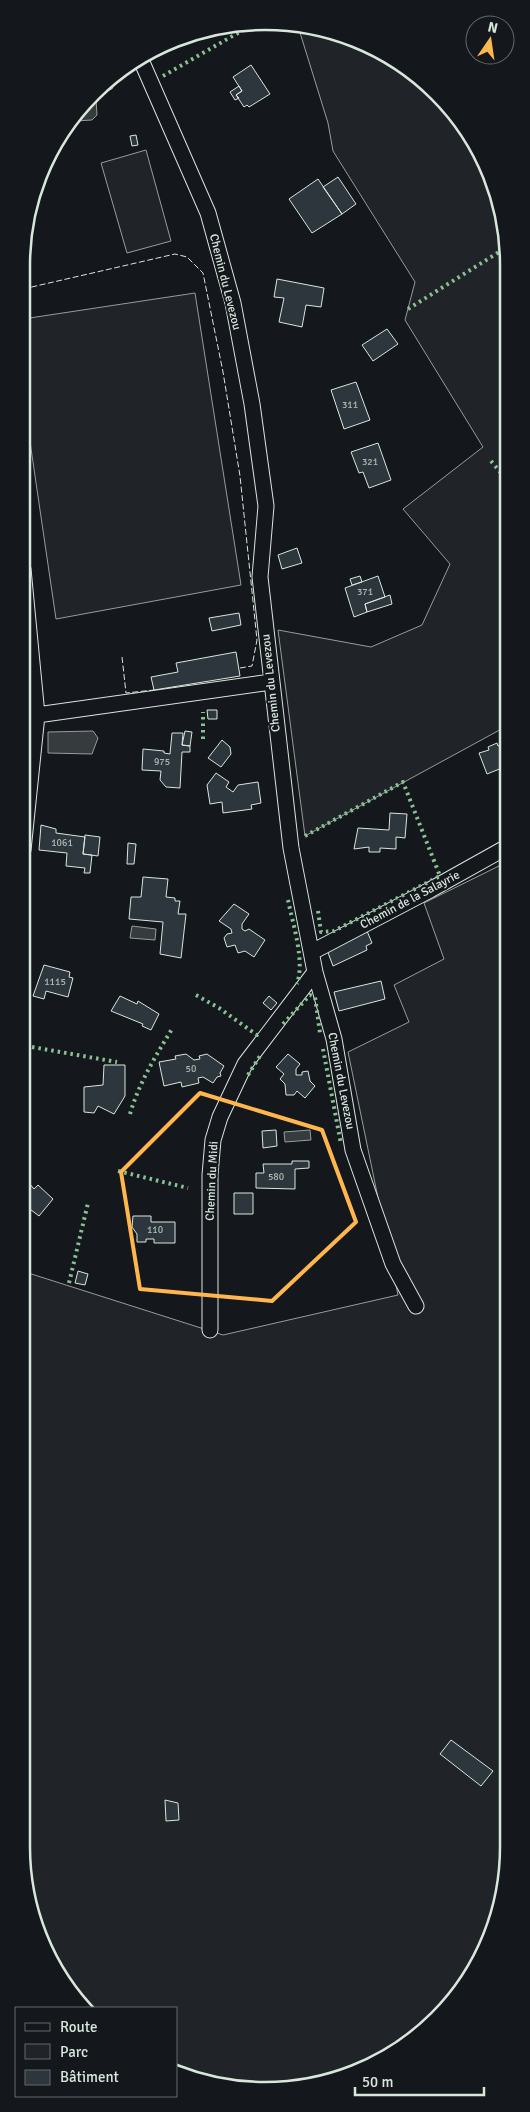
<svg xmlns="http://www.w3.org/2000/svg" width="530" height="2112" viewBox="0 0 530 2112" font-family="Signika,sans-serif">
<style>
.green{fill:#202428;stroke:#939e99}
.water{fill:#363b3e;stroke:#939e99}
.building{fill:#2c363c;stroke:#d8e6dc}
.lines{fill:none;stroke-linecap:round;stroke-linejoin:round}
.street-casing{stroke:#d8e6dc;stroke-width:17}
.street{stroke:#14181c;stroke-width:15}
.hedge{stroke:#8ac095;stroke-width:4;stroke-dasharray:2.5 4;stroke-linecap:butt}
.fence{stroke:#d8e6dc;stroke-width:1;stroke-dasharray:6 2.5;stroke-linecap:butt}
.marked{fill:none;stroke:#ffb74d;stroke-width:4;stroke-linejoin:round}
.labels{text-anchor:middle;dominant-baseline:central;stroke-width:4;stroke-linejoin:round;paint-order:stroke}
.number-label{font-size:10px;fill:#adbab4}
.street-label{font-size:12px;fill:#d8e6dc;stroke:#14181c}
.rim{fill:none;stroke:#d8e6dc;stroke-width:2.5}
</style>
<rect width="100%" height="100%" fill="#14181c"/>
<path class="green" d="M297,23L373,47L438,93L484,157L507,233V681L501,684L507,701V726L305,836L278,630L371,647L422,625L450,564L403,509L483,447L405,320L415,282L333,151L328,123Z
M146,150L171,241L127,253L101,163Z
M195,293L241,585L56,619L23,394V319Z
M507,862V1879L476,1969L414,2040L343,2078L249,2090L176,2071V2008H82L40,1940L21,1847L22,1271L223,1335L398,1295L348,1052L409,1022L394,985L444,959L424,903Z"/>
<path class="water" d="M121,70L112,89L99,93L96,99L97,115L92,120L75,121L117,71Z
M93,731L98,738L92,754L48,753V732Z
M132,926L156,929L155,940L130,938Z
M310,1130L311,1140L285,1142L284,1132Z"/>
<path class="building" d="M251,65L270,94L249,107L247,105L244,107L236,95L242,91L233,77Z
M239,86L242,91L236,95L239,98L235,100L230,92Z
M136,135L138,145L132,146L130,136Z
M338,177L356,204L342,214L323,187Z
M318,179L342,214L312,233L289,199Z
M277,279L324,288L321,307L306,305L302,327L279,322L284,298L274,297Z
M387,329L398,344L373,361L362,345Z
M356,382L370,420L344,429L331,390Z
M378,443L391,480L369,488L363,472L359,473L351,452Z
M297,548L302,563L282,569L278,555Z
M360,576L362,582L352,585L350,579Z
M378,576L385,597L365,604L367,612L354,617L345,588Z
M390,595L392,604L367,612L365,604Z
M239,613L241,625L212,631L209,618Z
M236,652L240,676L154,690L151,677L178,672L176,663Z
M207,710H217V719H208Z
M185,731L192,732L190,746L182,745Z
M172,733H183L182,745L190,746V752H182L180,788L166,787L160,780L161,771L142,770L143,749L164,751V753L170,754Z
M222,740L230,747L231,754L221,767L208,758Z
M497,743L498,746L507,743V766L487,774L479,753L489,750L488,747Z
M216,773L229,782L226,787L233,792L238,785L258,782L261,803L251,805L252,809L223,813L222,802L210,804L207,785Z
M390,813L407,814L405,838L396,837V849L380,848V852H369V847L354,849L358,828L389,830Z
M41,825L56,829V833L85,837L83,854L92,855L90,873H84L85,868L66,866L67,853L39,850Z
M85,835L100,837L98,856L83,854Z
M128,843L136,844L134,864H127Z
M143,877L168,879L166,897L175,898V901H180L178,914H186L181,958L160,954L163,922L129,919L131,897H141Z
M234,904L249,914L242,924V929L245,931L249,929L265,940L254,957L245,951L238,953L235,945L227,947L224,938L227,934L232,933L231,929L219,921Z
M367,931L372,943L366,946L367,950L333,966L327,950Z
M44,965L70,972L69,977L73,978L68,997L46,991L44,999L33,996Z
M381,981L385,999L339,1011L334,992Z
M120,996L137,1004L138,1001L159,1014L151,1030L142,1026L143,1024L111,1011Z
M269,996L277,1003L271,1010L263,1003Z
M186,1054L194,1060L200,1059L199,1056L207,1054L224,1066L220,1073L221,1076L217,1077L213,1083L203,1077L198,1078L199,1083L182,1087L181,1082L164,1086L159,1062L176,1059L175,1056Z
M288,1054L300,1064L296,1069V1075H302V1072L308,1071L310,1081L315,1086L305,1098L297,1091L294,1095H286L285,1084L280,1079L284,1074L276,1067Z
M104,1065H125V1096L114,1114L98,1106L94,1113L84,1112V1087L103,1085Z
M276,1130L277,1146L263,1148L262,1131Z
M292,1161H309V1168L295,1169V1189L256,1188V1173H264L263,1164H292Z
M22,1181L29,1183L34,1189L38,1185L53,1199L39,1216L22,1203Z
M234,1193H253V1214H234Z
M133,1216H151V1222H175V1243H154V1239H146V1242H137V1234L132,1227Z
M78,1271L88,1274L85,1285L75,1283Z
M451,1740L493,1771L481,1786L440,1754Z
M165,1800L178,1803L179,1820L166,1821Z"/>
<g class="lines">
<defs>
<path id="street" d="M141,60L208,213L233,303L252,404L266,506L260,577L291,848L315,972L334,1039L353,1150L393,1264L416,1306
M37,715L271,682
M23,850L37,715L23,569
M312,952L430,890L507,847
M210,1330V1175L213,1140L220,1117L245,1064L315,972"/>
</defs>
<use href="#street" class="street-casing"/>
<use href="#street" class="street"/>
<path class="hedge" d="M163,76L250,26
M408,309L507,247
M491,461L507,480
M203,739V712
M305,836L403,782L440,876L334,931L321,932L318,911
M288,900C293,925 305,960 297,984
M196,995L219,1008L257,1035L259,1033
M283,1024L310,995L315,997L320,1033
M32,1047L117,1062
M323,1049L341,1144
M248,1075L260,1056
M130,1114C139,1083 155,1057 172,1029
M118,1171L188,1188
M69,1283L88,1203"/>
<path class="fence" d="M23,289L175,254L187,257L203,273L223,372L240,476L257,640L252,666L240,668
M122,657L126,693L154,690"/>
</g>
<path class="marked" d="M200,1093L322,1130L356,1222L272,1301L140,1289L121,1172Z"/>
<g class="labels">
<g class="number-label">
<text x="350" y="405">311</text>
<text x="370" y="462">321</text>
<text x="365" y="592">371</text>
<text x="162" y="762">975</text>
<text x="62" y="843">1061</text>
<text x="55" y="982">1115</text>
<text x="191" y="1069">50</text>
<text x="276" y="1177">580</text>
<text x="155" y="1230">110</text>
</g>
<g class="street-label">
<text transform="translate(225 282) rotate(76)">Chemin du Levezou</text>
<text transform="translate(271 683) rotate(-96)">Chemin du Levezou</text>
<text transform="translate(410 900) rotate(-28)">Chemin de la Salayrie</text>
<text transform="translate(341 1081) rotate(79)">Chemin du Levezou</text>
<text transform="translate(212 1181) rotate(-87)">Chemin du Midi</text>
</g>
</g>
<path d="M0 0H530V2112H0ZM265 30H265A235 235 0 0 1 500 265V1847A235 235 0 0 1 265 2082H265A235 235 0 0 1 30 1847V265A235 235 0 0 1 265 30Z" fill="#14181c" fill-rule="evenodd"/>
<path class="rim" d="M265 30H265A235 235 0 0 1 500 265V1847A235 235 0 0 1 265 2082H265A235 235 0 0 1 30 1847V265A235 235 0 0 1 265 30Z"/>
<rect x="15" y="2007" width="162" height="90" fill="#14181c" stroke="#626a69"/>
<rect x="25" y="2023" width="25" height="8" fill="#14181c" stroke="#626a69"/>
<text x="60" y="2032" font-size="15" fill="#d8e6dc">Route</text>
<rect x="25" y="2044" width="25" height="15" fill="#202428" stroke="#626a69"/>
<text x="60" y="2057" font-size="15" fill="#d8e6dc">Parc</text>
<rect x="25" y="2070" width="25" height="15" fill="#2c363c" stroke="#626a69"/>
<text x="60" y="2082" font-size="15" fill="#d8e6dc">Bâtiment</text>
<g transform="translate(490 40) rotate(13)"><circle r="24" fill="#14181c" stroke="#626a69"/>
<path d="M0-4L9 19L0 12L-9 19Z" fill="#ffb74d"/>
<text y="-8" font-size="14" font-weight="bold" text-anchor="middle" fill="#d8e6dc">N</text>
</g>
<path d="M355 2087v8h129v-8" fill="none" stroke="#d8e6dc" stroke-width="2.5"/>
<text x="362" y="2087" font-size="15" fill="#d8e6dc" stroke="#14181c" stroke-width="4" paint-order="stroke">50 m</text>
</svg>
